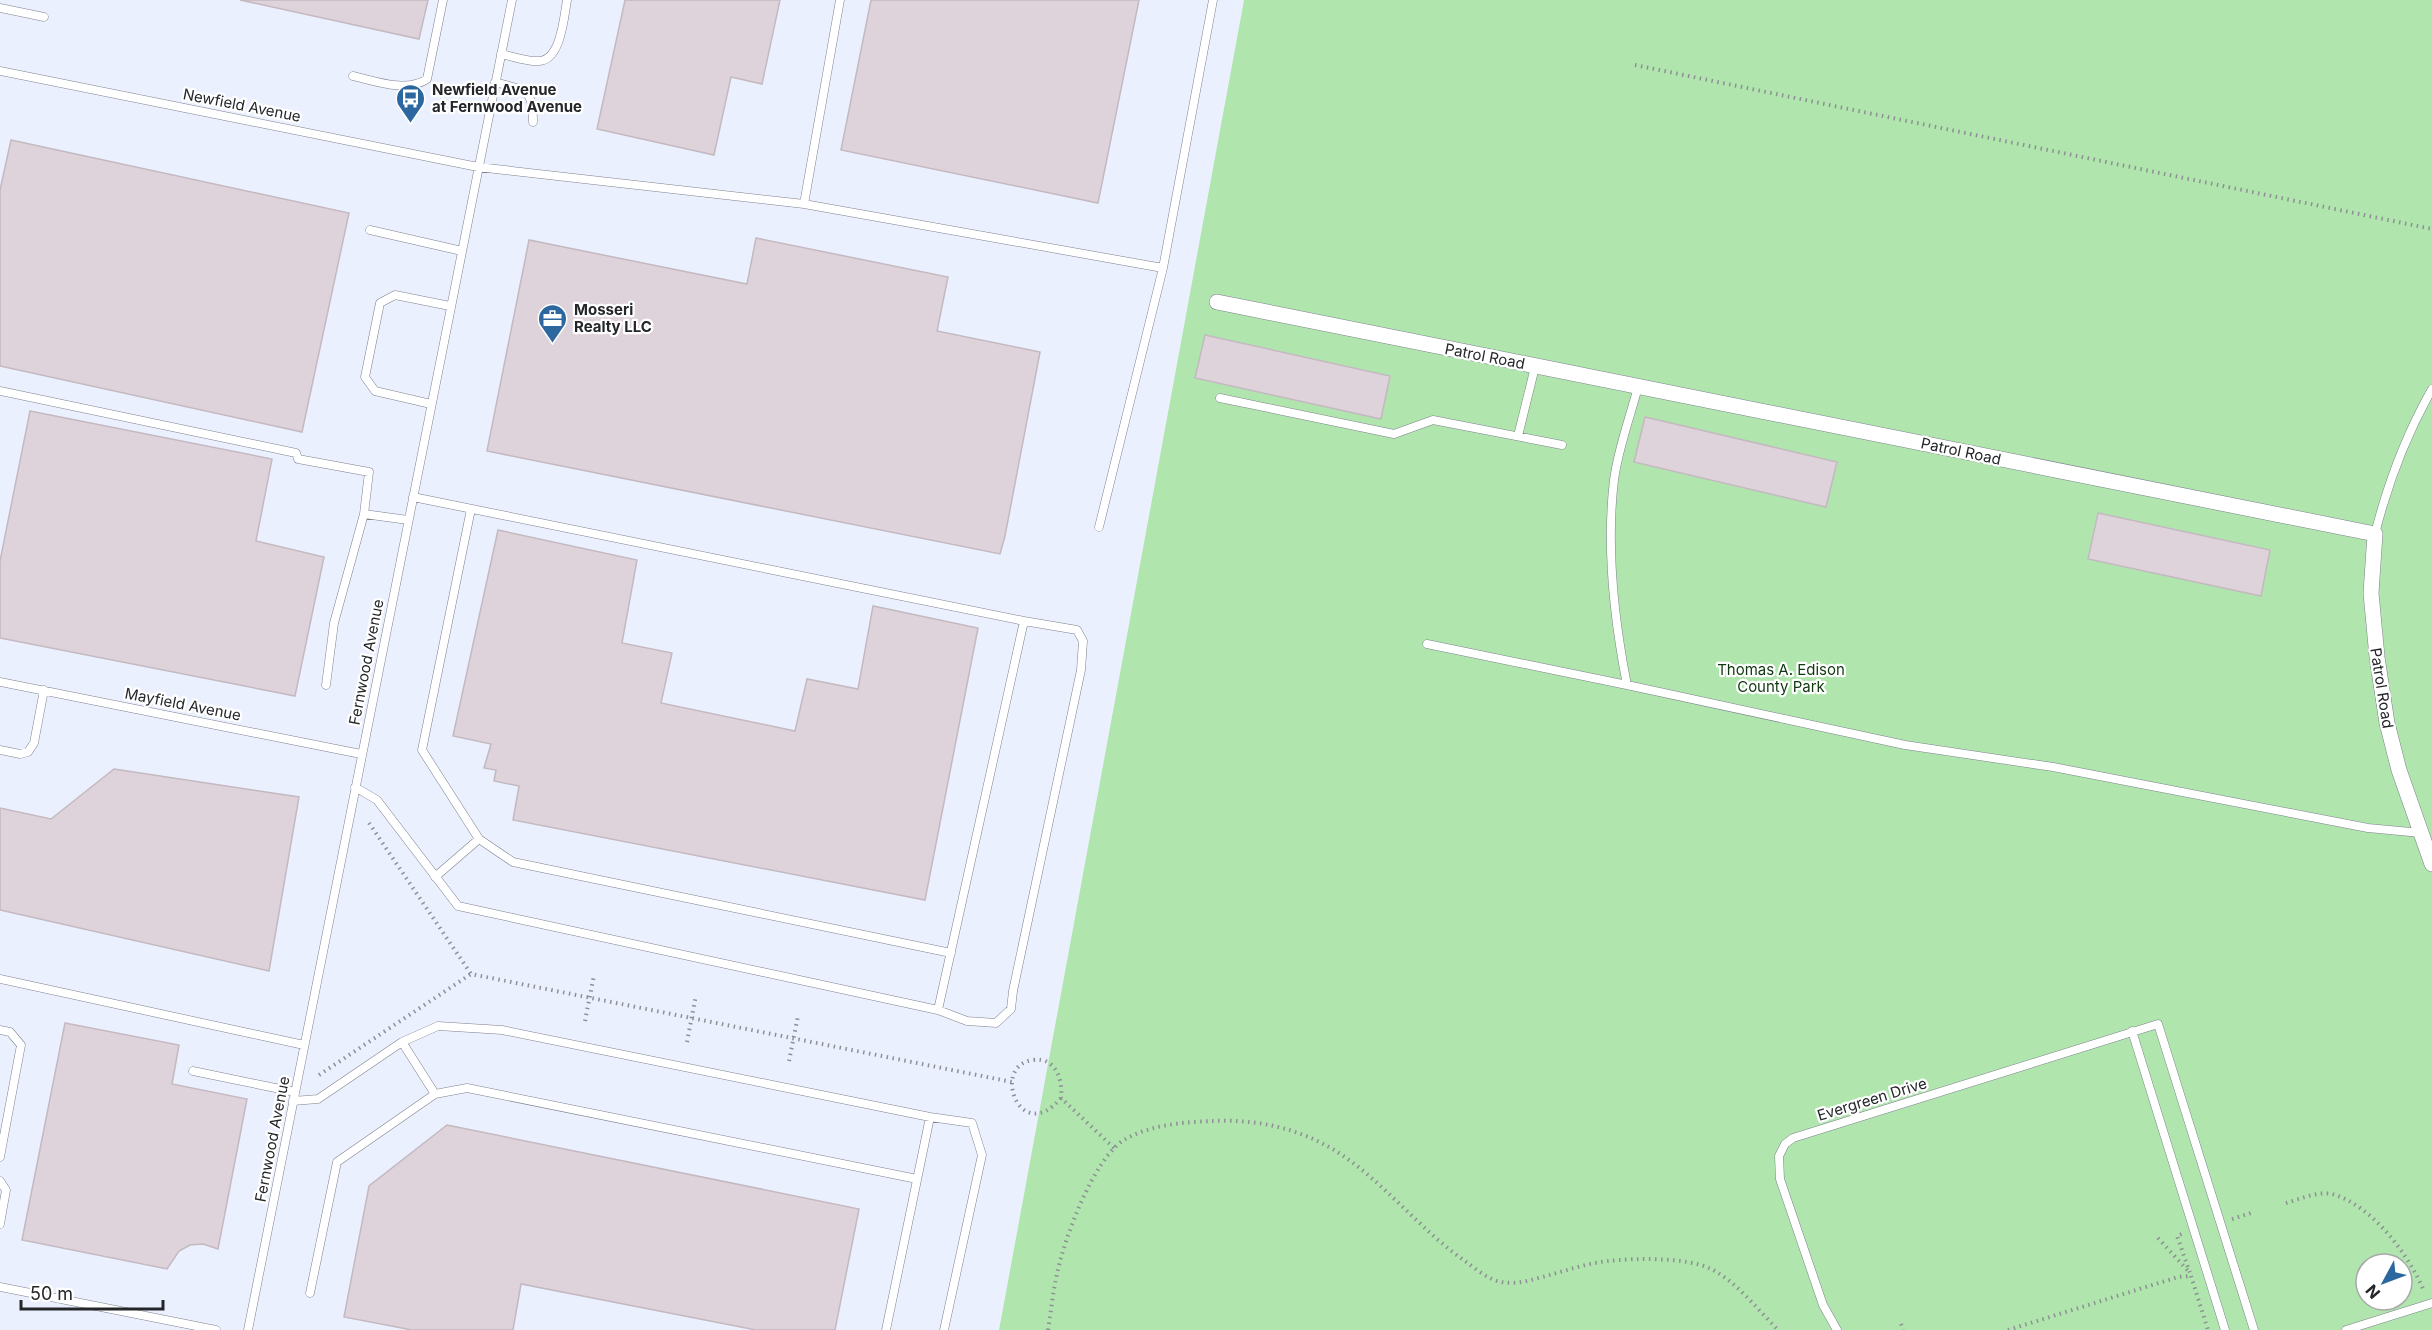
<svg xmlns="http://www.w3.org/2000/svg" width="2432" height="1330" viewBox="0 0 2432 1330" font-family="Inter,sans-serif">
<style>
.built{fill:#ebf0ff}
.green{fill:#b0e5ae;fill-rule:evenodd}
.building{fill:#dfd3db;stroke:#c4b9c0;stroke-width:1.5}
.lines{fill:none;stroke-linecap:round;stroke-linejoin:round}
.lane-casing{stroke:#7e818c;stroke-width:9}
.street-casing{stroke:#7e818c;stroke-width:16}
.path{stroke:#8e9094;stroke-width:4;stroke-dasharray:1.5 4.5;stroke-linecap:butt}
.lane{stroke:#fff;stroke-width:8}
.street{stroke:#fff;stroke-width:15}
.labels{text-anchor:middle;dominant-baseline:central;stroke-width:4.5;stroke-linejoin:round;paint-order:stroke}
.poi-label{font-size:15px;font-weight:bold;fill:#24262a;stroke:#fff;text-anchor:start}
.street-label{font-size:15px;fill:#24262a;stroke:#fff}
.park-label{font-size:15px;fill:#103910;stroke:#fff}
</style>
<rect width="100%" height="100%" fill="#f7f9fe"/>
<path class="built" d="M0,0H1244L999,1330H0Z"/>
<path class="green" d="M1244,0H2432V1330H999ZM2366,1264H2402V1300H2366Z"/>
<path class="building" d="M240,0H428L419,39Z
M625,0H780L762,84L731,77L714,155L597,129Z
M871,0H1139L1098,203L841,150Z
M11,140L349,213L302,432L0,366V190Z
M756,238L948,277L937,331L1040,352L1005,536L1000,554L487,451L529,240L747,284Z
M1205,335L1390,376L1381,419L1195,378Z
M30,411L272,459L256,541L324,557L295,696L0,638V561Z
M1645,417L1837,462L1826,507L1634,462Z
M2098,513L2270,550L2261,596L2088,559Z
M498,530L637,560L622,643L672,653L661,703L795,731L807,679L858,689L873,606L978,628L925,900L513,820L519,786L494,781L496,770L484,768L491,744L453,736Z
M114,769L299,797L269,971L0,910V808L51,819Z
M65,1023L179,1045L172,1084L247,1099L218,1249L203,1244L190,1245L179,1251L167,1269L22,1240Z
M447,1125L859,1209L835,1330H756L521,1284L513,1330H412L344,1317L369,1186Z"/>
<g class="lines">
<defs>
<path id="lane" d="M0,8L44,17
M501,54C512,56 527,62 539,61C561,60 564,17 567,0
M0,71L478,167L804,204L840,0
M353,76C375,81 407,93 427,79L443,0
M495,82C525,91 533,87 533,122
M804,204L1163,268L1099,527
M370,230L462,251
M1163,268L1213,0
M1638,387C1630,417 1618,449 1614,480C1606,547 1614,619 1627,685L1905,745L2053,767L2368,828L2421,833
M0,391L296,453L298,459L369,472L364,514
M1220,398L1394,434L1433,420L1562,445
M431,404L375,391L365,377L380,303L395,295L450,306
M1518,436L1535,367
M2375,534C2388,482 2406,435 2432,389
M1427,644L1627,685
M0,682L361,754
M326,685L334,623L364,514L408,520
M0,750L20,754L28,752L34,743L44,690
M355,787L377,800L458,906L938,1010L1024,621L413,497
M479,839L513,862L951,953
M435,877L479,839L422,750L471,509
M0,979L304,1045
M938,1010L967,1021L996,1023L1011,1009L1013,991L1081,670L1083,641L1077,630L1024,621
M0,1030L10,1032L21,1045L0,1157
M2132,1031L2225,1330
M193,1071L295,1092
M435,1094L467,1088L917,1179
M293,1101L318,1099L402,1042L438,1026L502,1030L930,1117L972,1123L982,1155L944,1330
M0,1181L6,1190L0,1224
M0,1287L216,1330
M310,1293L337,1162L435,1094L402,1042
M248,1330L512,0
M886,1330L930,1117
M1837,1330L1823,1305L1780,1179L1779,1156L1785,1144L1793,1138L2158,1024L2254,1330
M2346,1330L2432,1303"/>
<path id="street" d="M1217,302L2375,534L2371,593L2377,657L2387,723L2399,770L2432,864"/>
</defs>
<use href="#lane" class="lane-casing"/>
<use href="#street" class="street-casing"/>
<path class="path" d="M1635,65L2432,229
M369,823L471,974L1012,1082
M585,1021L594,975
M687,1042L696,995
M789,1061L798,1016
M319,1075L471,974
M1061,1098C1020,1147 990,1065 1033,1060C1056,1057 1063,1080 1061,1098L1114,1148
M2286,1203C2300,1199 2318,1191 2332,1194C2372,1205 2409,1255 2424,1291
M2232,1219L2254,1212
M2158,1238L2190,1273L2177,1236L2182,1234
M2191,1276L2208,1330
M1901,1324L1903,1330
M1048,1330C1051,1311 1053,1292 1057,1274C1064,1239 1094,1158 1124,1140C1149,1125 1183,1122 1212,1121C1257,1119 1300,1128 1339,1153C1385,1183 1419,1229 1465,1261C1473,1267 1483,1275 1492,1279C1511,1288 1534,1279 1553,1274C1571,1269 1589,1263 1608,1261C1636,1258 1687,1257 1711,1269C1737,1282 1758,1310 1778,1330
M2008,1330L2178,1277L2191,1276"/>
<use href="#lane" class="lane"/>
<use href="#street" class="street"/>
</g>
<defs>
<symbol id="bus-pin" viewBox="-11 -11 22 30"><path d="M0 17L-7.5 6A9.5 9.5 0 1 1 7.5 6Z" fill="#2c689f" stroke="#fff"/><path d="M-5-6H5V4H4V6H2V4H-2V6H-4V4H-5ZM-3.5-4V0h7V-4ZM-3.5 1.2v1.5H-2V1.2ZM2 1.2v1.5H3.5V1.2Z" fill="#fff"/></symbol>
<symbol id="office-pin" viewBox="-11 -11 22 30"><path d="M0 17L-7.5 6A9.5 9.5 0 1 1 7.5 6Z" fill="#2c689f" stroke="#fff"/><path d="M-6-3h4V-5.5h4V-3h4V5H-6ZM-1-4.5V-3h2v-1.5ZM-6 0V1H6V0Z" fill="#fff"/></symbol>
</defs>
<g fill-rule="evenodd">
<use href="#bus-pin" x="394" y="82" width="33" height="45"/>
<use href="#office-pin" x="536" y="302" width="33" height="45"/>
</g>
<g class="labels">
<g class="poi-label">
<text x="432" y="89">Newfield Avenue<tspan x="432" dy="17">at Fernwood Avenue</tspan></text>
<text x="574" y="309">Mosseri<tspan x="574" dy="17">Realty LLC</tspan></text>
</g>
<g class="street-label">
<text transform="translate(242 105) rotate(11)">Newfield Avenue</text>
<text transform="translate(1485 356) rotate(11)">Patrol Road</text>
<text transform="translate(1961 451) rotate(12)">Patrol Road</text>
<text transform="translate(366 662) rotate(-79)">Fernwood Avenue</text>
<text transform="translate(2382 688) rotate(81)">Patrol Road</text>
<text transform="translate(183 704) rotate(11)">Mayfield Avenue</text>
<text transform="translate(1872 1099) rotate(-17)">Evergreen Drive</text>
<text transform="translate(272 1139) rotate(-79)">Fernwood Avenue</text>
</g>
<g class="park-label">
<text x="1781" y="669">Thomas A. Edison<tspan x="1781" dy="17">County Park</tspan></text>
</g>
</g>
<g transform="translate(2384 1282) rotate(229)"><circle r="28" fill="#ffffff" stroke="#a7a8aa" stroke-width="1.5"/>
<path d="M0-4.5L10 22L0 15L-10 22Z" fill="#2c689f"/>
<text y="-9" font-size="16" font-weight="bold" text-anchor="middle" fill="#24262a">N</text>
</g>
<path d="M21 1300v9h142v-9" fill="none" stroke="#24262a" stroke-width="3"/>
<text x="30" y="1300" font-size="18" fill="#24262a" stroke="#ffffff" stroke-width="4.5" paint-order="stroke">50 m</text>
</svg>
